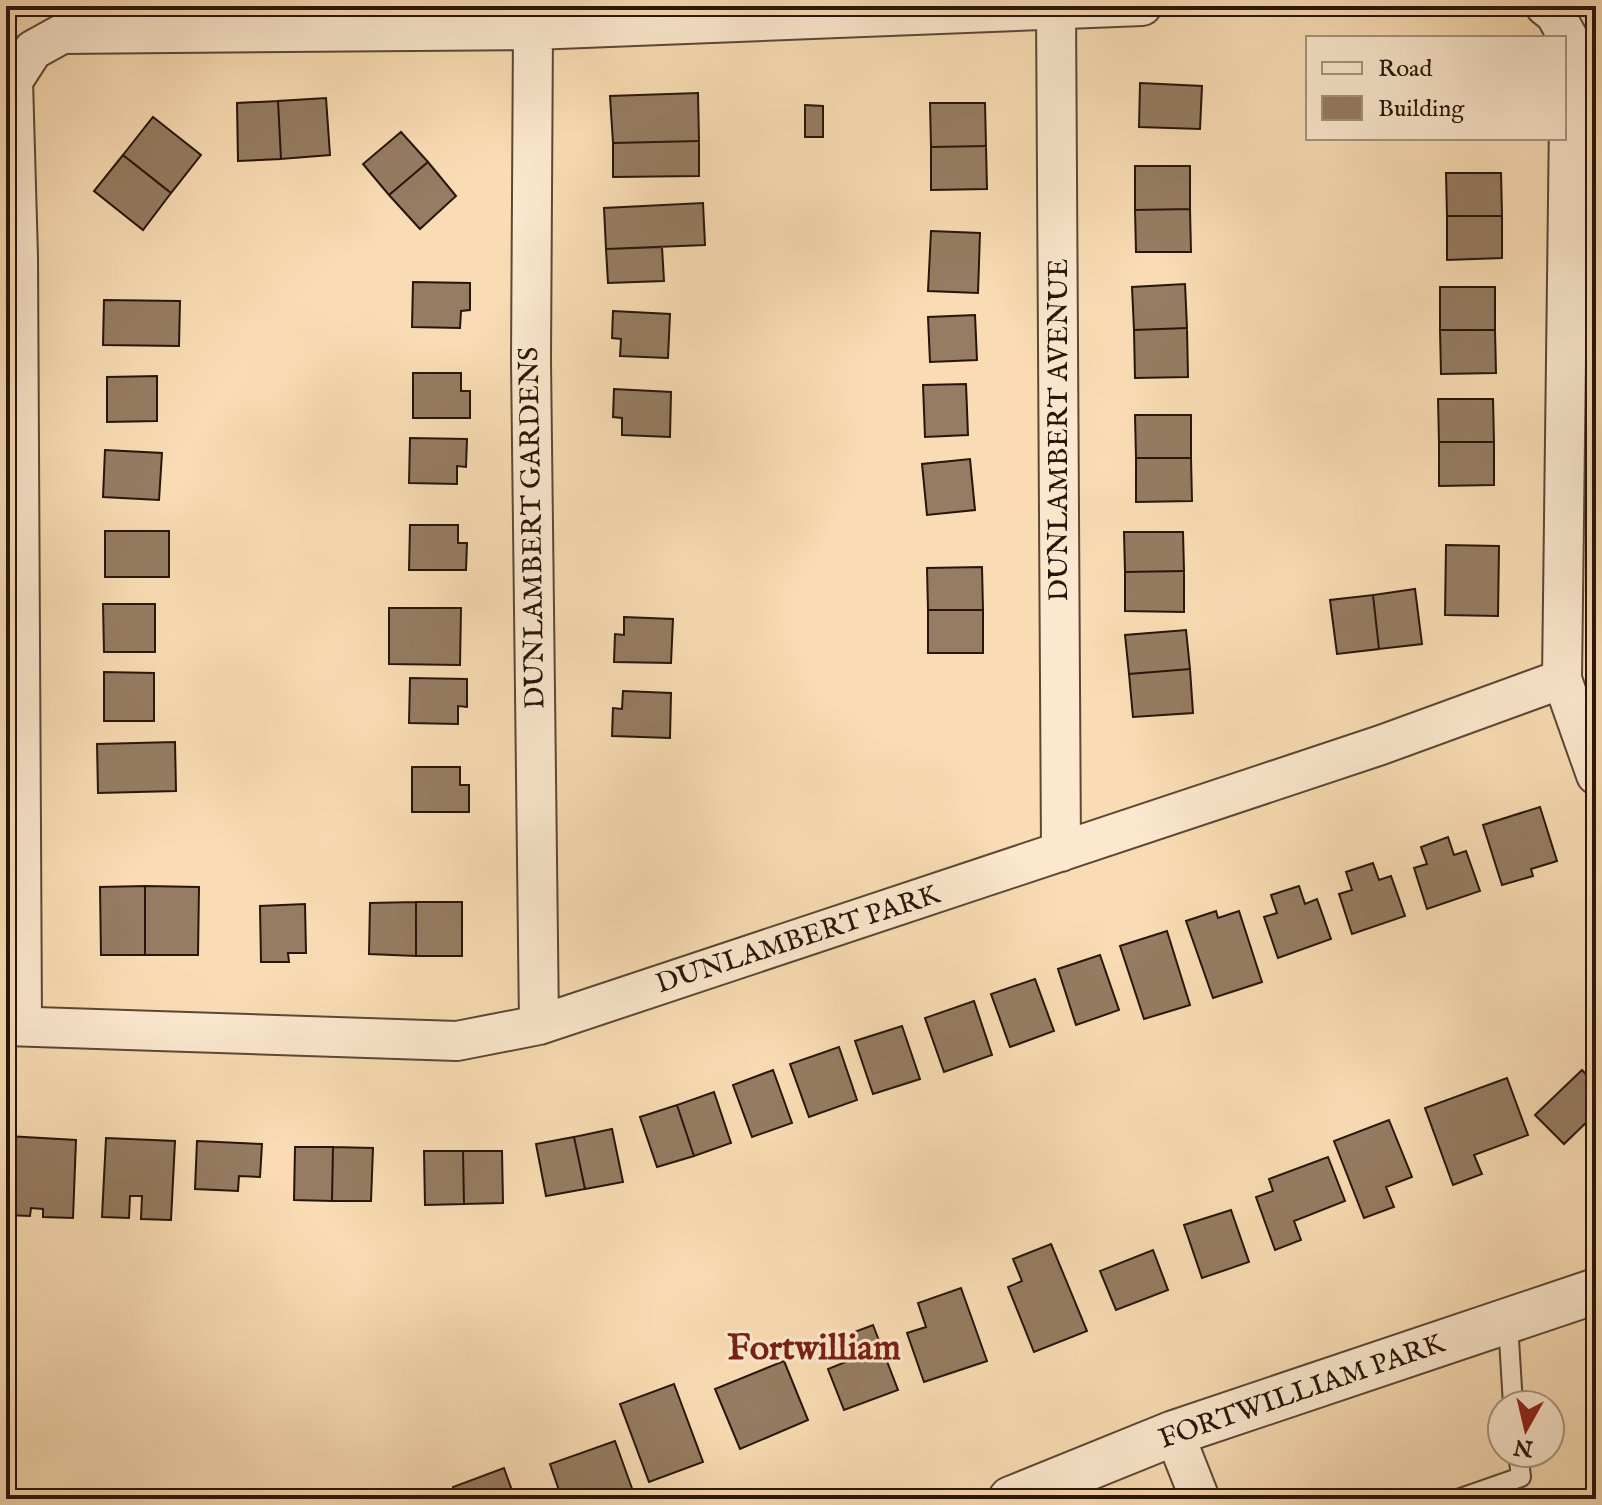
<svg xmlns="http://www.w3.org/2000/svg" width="1602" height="1505" viewBox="0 0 1602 1505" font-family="'IM FELL English',serif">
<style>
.building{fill:#957c62;stroke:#28150b;stroke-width:2}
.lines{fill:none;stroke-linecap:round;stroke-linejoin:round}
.service-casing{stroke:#5c4735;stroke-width:22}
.minor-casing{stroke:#5c4735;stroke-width:42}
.tertiary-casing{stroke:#5c4735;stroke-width:48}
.service{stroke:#fbe8ce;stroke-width:18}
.minor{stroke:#fbe8ce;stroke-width:38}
.tertiary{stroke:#fbe8ce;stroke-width:44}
.labels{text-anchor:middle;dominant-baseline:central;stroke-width:6;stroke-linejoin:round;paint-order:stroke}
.street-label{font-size:28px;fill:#28150b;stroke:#fbe8ce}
.district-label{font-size:36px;font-weight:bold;fill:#7a1f14;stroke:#fbe8ce}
</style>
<rect width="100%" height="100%" fill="#f9dcb3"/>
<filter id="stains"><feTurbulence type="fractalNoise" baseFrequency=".0025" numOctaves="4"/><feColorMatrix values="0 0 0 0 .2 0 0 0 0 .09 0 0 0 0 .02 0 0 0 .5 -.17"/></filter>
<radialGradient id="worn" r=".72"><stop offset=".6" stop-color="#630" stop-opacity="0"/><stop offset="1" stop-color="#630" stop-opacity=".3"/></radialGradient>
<path class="building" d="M1140,83L1202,86L1200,129L1139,127Z
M698,93L699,141L613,143L610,96Z
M326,98L330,155L281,159L278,101Z
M278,101L281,159L238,161L237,103Z
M930,103H985L986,146L931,147Z
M805,105L823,106V137H805Z
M153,117L201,155L171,193L123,155Z
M401,132L428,162L389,195L363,164Z
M699,141V176L613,177V143Z
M986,146L987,189L931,190V147Z
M123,155L171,193L143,230L94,191Z
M428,162L456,196L420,229L389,195Z
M1135,166H1190V209L1135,210Z
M1446,173H1501L1502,216H1447Z
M703,203L705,245L606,249L604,208Z
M1190,209L1191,252H1136L1135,210Z
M1447,216H1502V258L1447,260Z
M931,231L980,233L978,293L928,291Z
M662,247L664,281L608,283L606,249Z
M413,282L470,283V310L461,311L460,328L412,327Z
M1185,284L1187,328L1134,330L1132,287Z
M1440,287H1495V330H1440Z
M104,300L180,301L179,346L103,345Z
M613,311L670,314L668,358L620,356L621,339L612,338Z
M975,315L977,360L930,362L928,317Z
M1187,328L1188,377L1135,378L1134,330Z
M1440,330H1495L1496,373L1441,374Z
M413,373H461V391H470V418H413Z
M157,376V421L107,422V377Z
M966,384L968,435L925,437L923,385Z
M614,389L671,392L670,437L622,435V418L613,417Z
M1438,399H1493L1494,442H1439Z
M1135,415H1191V458H1136Z
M410,438L467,439L466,467L457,466V484L409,483Z
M1439,442H1494V485L1439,486Z
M105,450L162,453L159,500L103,497Z
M1136,458H1191L1192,501L1136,502Z
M970,459L975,510L927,515L922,464Z
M410,525H458V543H467L466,570H409Z
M105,531H169V577H105Z
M1124,532H1183L1184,571L1125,572Z
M1446,545L1499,546L1498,616L1445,615Z
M982,567L983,610H928L927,568Z
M1184,571V612L1125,611V572Z
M1415,589L1422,644L1379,649L1373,595Z
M1373,595L1379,649L1337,654L1330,600Z
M103,604H155V652H104Z
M389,608H461L460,665L389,664Z
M928,610H983V653H928Z
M624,617L673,619L671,663L614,662L615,634L624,635Z
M1186,630L1190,669L1129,674L1125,635Z
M1190,669L1193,713L1133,717L1129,674Z
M104,672L154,673V721H104Z
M410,678L467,679V707L458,706V724L409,723Z
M623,691L671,693L670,738L612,736L613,708L622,709Z
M175,742L176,791L98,793L97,744Z
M412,767H460V785H469V812H412Z
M1540,807L1557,861L1531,869L1533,876L1502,885L1483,825Z
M1448,837L1454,855L1466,851L1480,891L1427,909L1414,868L1427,864L1421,847Z
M1373,863L1379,880L1391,876L1405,916L1352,934L1339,894L1352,890L1346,872Z
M145,886V955H101L100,887Z
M145,886L199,887L198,955H145Z
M1299,886L1305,904L1317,899L1331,939L1278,958L1264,917L1277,913L1271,895Z
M416,902V956L369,954L370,903Z
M416,902H462V956H416Z
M305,904L306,953H288L289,962H261L260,906Z
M1216,911L1218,918L1239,911L1262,982L1213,998L1186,921Z
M1167,931L1190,1005L1144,1019L1120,946Z
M1100,955L1119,1010L1076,1025L1058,969Z
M1035,979L1054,1031L1010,1047L991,994Z
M974,1001L992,1055L944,1072L925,1018Z
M902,1026L920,1079L873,1094L855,1041Z
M839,1047L857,1100L809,1117L790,1064Z
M773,1070L792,1123L752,1137L733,1085Z
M1582,1070L1596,1085V1113L1564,1144L1535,1115Z
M1507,1078L1528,1135L1474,1155L1482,1174L1453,1185L1425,1108Z
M714,1092L731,1143L694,1156L677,1105Z
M677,1105L694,1156L657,1167L640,1117Z
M1389,1120L1412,1177L1386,1187L1394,1207L1364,1218L1334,1141Z
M612,1129L623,1182L585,1189L574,1137Z
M7,1136L76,1140L73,1218L43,1217V1209L31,1208L30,1216L6,1215Z
M574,1137L585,1189L546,1196L536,1144Z
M106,1138L175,1141L171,1220L141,1219L142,1196H130L129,1218L102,1217Z
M197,1141L262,1144L260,1177L239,1176L238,1191L195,1189Z
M295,1147H333L332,1201L294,1200Z
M333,1147L373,1148L371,1201H332Z
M424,1151H463L464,1204L425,1205Z
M463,1151H502L503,1203L464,1204Z
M1328,1157L1345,1201L1294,1221L1301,1240L1275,1250L1256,1197L1273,1191L1269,1179Z
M1231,1210L1249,1262L1202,1278L1184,1225Z
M1051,1244L1087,1331L1034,1352L1008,1287L1022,1281L1013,1259Z
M1153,1250L1168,1290L1116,1310L1100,1271Z
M961,1288L987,1361L924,1382L907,1333L926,1327L918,1303Z
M873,1325L898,1390L844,1410L828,1369L858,1357L849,1334Z
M784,1361L808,1420L740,1449L715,1389Z
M674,1384L703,1462L649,1482L620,1404Z
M615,1441L634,1494L619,1499H562L550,1464Z
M504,1468L515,1499H457L453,1487Z"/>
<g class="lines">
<defs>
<path id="service" d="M1508,1323L1513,1405
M1458,1499L1521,1477L1518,1453"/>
<path id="minor" d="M1545,6L1555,14L1570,41L1562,679L1596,775
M1056,7L1061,852
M533,30L531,360L539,1025
M6,1026L457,1041L539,1025L1381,745L1562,679
M22,1026L18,257L13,81L33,50L62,34L533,30L1142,6
M1174,1433L1200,1499"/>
<path id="tertiary" d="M1011,1499L1174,1433L1596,1291"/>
</defs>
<use href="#service" class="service-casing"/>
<use href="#minor" class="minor-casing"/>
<use href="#tertiary" class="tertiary-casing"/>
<use href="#service" class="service"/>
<use href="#minor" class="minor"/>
<use href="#tertiary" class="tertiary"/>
</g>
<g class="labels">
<g class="street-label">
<text transform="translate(1059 430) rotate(-90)">DUNLAMBERT AVENUE</text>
<text transform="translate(533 528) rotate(-91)">DUNLAMBERT GARDENS</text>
<text transform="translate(798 940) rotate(-18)">DUNLAMBERT PARK</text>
<text transform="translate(1302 1392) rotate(-19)">FORTWILLIAM PARK</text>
</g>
<g class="district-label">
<text x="814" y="1349">Fortwilliam</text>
</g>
</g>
<rect width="1602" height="1505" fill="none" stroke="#f9dcb3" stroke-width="32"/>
<rect x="8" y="8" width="1586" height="1489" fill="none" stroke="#28150b" stroke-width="4"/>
<rect x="16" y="16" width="1570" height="1473" fill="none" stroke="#28150b" stroke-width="2"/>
<rect x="1306" y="36" width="260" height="104" fill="#fbe8ce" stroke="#a79480" stroke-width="2"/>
<rect x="1322" y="62" width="40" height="12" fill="#fbe8ce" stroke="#a79480" stroke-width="2"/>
<text x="1378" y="76" font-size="24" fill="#28150b">Road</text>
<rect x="1322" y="96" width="40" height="24" fill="#957c62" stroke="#a79480" stroke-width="2"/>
<text x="1378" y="116" font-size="24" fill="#28150b">Building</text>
<g transform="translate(1526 1429) rotate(188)"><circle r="38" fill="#fbe8ce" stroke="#a79480" stroke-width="2"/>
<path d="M0-6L14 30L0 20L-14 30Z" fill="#8f2418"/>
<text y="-12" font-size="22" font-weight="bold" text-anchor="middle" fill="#28150b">N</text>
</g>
<rect width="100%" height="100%" filter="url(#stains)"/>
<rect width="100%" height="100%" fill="url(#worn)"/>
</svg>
